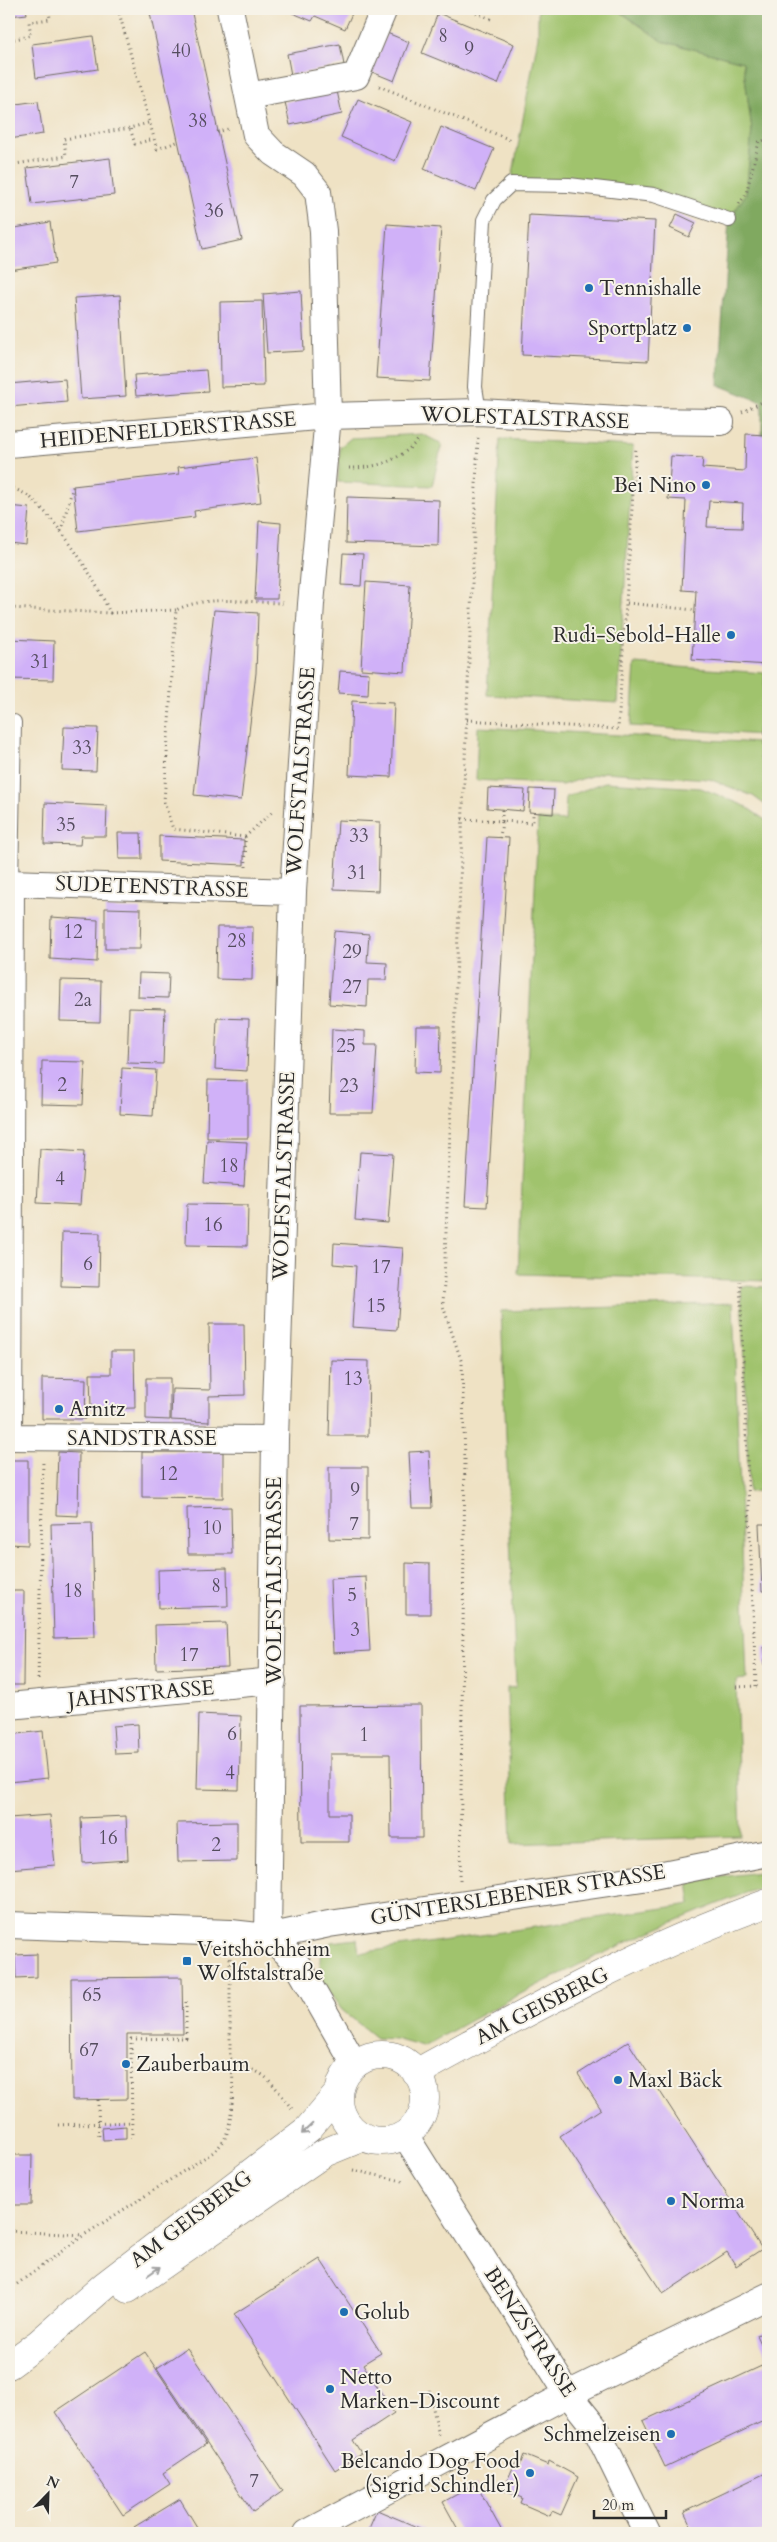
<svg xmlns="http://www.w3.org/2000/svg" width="777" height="2542" viewBox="0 0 777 2542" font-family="Cardo,serif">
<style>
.green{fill:#a0c36d;stroke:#66774c}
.forest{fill:#80a960;stroke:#566a46}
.building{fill:#d0b1f8;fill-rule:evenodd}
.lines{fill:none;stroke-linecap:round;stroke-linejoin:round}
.lane-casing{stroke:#706b61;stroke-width:16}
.street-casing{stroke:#706b61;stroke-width:28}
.secondary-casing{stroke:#706b61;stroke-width:29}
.path{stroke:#706b61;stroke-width:3;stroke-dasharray:1 4;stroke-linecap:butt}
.lane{stroke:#fff;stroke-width:14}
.street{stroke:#fff;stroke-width:26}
.secondary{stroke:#fff;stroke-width:28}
.oneway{stroke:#a0a0a0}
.poi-dot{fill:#1f6fb2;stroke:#f7f3e8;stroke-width:2}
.labels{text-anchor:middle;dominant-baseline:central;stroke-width:4;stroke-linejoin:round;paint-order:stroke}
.number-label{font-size:19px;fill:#544c5e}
.poi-label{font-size:21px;fill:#2b2b2b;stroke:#f7f3e8;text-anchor:start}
.street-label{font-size:21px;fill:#2b2b2b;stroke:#f7f3e8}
</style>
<rect width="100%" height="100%" fill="#f7f3e8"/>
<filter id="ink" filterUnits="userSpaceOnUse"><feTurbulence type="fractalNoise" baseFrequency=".02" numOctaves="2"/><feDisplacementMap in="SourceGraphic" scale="10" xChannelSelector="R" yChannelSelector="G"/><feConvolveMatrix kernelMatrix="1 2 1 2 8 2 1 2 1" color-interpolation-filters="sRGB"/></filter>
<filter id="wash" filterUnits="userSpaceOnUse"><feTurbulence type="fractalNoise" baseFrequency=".0096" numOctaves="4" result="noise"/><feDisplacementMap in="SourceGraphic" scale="20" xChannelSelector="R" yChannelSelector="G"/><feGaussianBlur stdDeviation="1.12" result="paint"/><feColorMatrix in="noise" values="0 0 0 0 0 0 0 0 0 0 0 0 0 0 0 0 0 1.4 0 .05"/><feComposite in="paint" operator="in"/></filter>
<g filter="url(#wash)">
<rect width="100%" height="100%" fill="#efe2c4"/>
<path class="green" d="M538,9H616L662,41L743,62L752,130L746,194L729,220L654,195L511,184L538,37Z
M422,434L442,444L432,486L338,482L340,447L351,438Z
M500,439L633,446L618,703L487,695Z
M635,664L765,673L761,735L631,726Z
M478,727L760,743V759H768V807L753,796L709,779L604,772L562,785L476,780Z
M605,782L701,788L745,806L768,822L767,1281L518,1274L538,819L565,821L566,797Z
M741,1286L768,1287V1490L749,1492Z
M733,1303L747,1679L736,1680L741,1836L512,1844L507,1688L516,1687L501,1311Z
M768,1871V1885C648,1928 534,1984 423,2047L395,2039L376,2038L342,2010L322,1983L320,1957L331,1942L357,1939L359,1953L691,1904L688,1881Z"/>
<path class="forest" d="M617,9H768V435H762V402L718,385L729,220L746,194L752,130L743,62L662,41Z"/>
<g id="blocks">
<path class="building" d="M9,9H26L27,14L9,16Z
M149,9H191L242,240L202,249Z
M283,9H354L345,29L315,16L312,21Z
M438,13L514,44L498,84L422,53Z
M387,33L409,42L394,81L372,72Z
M93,36L98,69L36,78L32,44Z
M340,44L344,65L291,75L287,54Z
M337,91L342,114L290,125L285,102Z
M358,99L412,122L395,161L341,137Z
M38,101L43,134L9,139V105Z
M441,127L494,149L476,191L424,169Z
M110,158L114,195L32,204L27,168Z
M677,214L696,223L689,237L670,228Z
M529,215L655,221L648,361L522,355Z
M50,222L56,263L9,270V229Z
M387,224L441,228L430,381L376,378Z
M301,291L304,351L267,353L263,294Z
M120,295L126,396L81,399L74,298Z
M262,301L264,386L221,387L220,302Z
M206,370L208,391L136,396L134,375Z
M65,379L67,402L9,407V384Z
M746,434L768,435V665L692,660L696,591L682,590L686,500L668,499L671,456L703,458L702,468L745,471ZM709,501L743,503L742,528L707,527Z
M256,458L261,502L194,511L195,517L78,531L73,486L179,474L178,467Z
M347,497L439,500L438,546L346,543Z
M9,506L29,508L26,545L9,543Z
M259,521L281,523L277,599H255Z
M343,553L363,554L361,586L341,585Z
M366,582L410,585L405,672L361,669Z
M214,610L258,613L256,673L241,800L194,795Z
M9,639L54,641L53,680L9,679Z
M340,671L369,673L368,695L338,693Z
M352,701L394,703L391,777L349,775Z
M767,703H768V746L764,745Z
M64,727L98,728L96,771L62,770Z
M488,788L525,790L523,811L487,808Z
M530,789L554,790L553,814L529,812Z
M45,803L107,806L106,836H81L80,845L44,844Z
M338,820L380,822L378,891L334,889Z
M118,833H141L142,859H119Z
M159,836L244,840V865L159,861Z
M487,837L509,838L487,1207L465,1206Z
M105,908L141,909L140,949H105Z
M51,917L98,920L97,962L50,959Z
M217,927H253L252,980L216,979Z
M334,931L369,934L367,962L387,963L386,980H368L367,1007L329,1004Z
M139,973L169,974L168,998L138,997Z
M61,980L101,981L100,1022L60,1021Z
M129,1008L165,1009L163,1064L127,1063Z
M217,1018L249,1019L247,1071L215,1069Z
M416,1026H441L440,1073L415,1072Z
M332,1029L365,1031V1045H377L373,1113H329Z
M42,1061L85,1062L83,1105L41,1104Z
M122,1068L156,1070L153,1116L120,1114Z
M208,1080L248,1081V1138H207Z
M207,1140L247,1142L244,1186L204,1183Z
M40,1149L84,1152L80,1205L37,1203Z
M360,1152L393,1154L388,1223L355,1220Z
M187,1204L248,1205L247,1246L186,1245Z
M62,1232L100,1233L99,1287L61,1286Z
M334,1243L403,1248L397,1330L352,1327L356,1266L333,1264Z
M209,1324H244L245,1395L209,1396V1422L171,1420L172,1389L210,1390Z
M111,1351H134L135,1408L91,1409L90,1374H111Z
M331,1360L369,1361L368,1436H329Z
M42,1378L86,1379L85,1419H42Z
M146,1378H170V1420L146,1419Z
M429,1451L432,1508H412L409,1452Z
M58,1452L79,1453L78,1516L56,1515Z
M142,1452H223V1498L142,1497Z
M9,1460H28V1545L9,1544Z
M329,1467H368V1540L329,1539Z
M231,1507L232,1554H188L187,1508Z
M92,1523L95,1637L54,1638L51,1524Z
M759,1524H768V1591H762Z
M406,1563L430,1564V1614H406Z
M227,1568L228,1606L159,1608L158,1570Z
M366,1577L370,1651L333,1653L330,1579Z
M9,1591H24L23,1685H9Z
M226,1623L228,1667L156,1669L155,1625Z
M763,1647H768V1664L764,1665Z
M421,1705L422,1838H391L390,1754H330V1814H349V1842H301L300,1706Z
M199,1714L241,1716L239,1790L197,1789Z
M138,1724L139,1753L115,1754L113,1726Z
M43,1731L48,1778L9,1782V1735Z
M50,1815L55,1865L9,1869V1818Z
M126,1816L128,1860L83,1863L81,1818Z
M237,1822V1861L178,1862L177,1823Z
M37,1954V1977L16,1978L15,1955Z
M182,1977L183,2034H127V2099L72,2100L71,1978Z
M628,2042L762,2249L736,2266L727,2252L663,2294L560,2136L601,2109L578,2074Z
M126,2126V2139L103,2140L102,2128Z
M9,2155H32L31,2205H9Z
M320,2259L381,2353L363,2364L394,2413L353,2440L361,2453L335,2470L234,2314Z
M768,2330V2359L757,2335Z
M187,2348L283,2491L253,2512L157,2368Z
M145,2352L206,2444L163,2473L170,2484L123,2515L55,2412Z
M768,2363V2419L665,2467L643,2421Z
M524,2455L548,2465L549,2461L578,2477L561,2515L552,2511L550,2516L520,2503L522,2498L503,2490L515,2463L520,2465Z
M768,2472V2533H694L684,2512Z
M476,2484L503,2533H460L443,2502Z
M180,2499L200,2532L138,2533L134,2527Z
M377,2510L431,2533H367Z"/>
</g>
</g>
<g filter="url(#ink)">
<use href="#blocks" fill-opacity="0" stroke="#706b61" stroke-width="1"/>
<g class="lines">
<defs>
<path id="lane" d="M479,412L475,387L484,220L494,200L511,184L569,185L654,195L729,220
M11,883L14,722"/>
<path id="street" d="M230,9L256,135L273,153L304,174L318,192L323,231L328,416L311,604L293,892L275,1439L268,1937
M248,96L356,76L384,9
M9,444L328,416L479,412L638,421L721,422
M9,883L293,892
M9,1437L11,883
M9,1437L275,1439
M9,1706L273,1681
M9,1925L231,1933L268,1937L329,1924L643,1878L768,1853
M268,1937L286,1952L299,1967L355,2065
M405,2135L568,2394L596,2429L647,2533
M307,2533L568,2394L768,2296"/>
<path id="secondary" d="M339 2098a43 43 0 1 1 86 0a43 43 0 1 1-86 0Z
M416,2073C530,2010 646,1946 768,1903
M128,2289L324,2153L363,2137
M9,2365L39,2343L105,2285L308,2129L339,2092"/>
</defs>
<use href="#lane" class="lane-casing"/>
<use href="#street" class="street-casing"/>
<use href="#secondary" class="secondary-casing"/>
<path class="path" d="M118,9L157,149L177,142
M467,9L493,20
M9,40L31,36L29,22L50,19L49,9
M379,86L513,141
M148,123L130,128L135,144L154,139
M217,132L228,129
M9,165L66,156L64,139L130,128
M739,204L746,194L759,142L768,139
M742,412L768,399
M349,468C378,468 399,461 419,439
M9,486C16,490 26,493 32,499C60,524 95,578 110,613L9,608
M61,531L73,486
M627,603L695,610
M110,613L176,610
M467,720L618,729L636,446
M462,819L502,821V809
M245,837L272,812
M500,838L502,821L533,823V813
M246,867L245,837L173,829L164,802L176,610C209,594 250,603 285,603
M38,1679L43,1461
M736,1687L756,1686L740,1281
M460,1880L465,1460L462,1363L443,1306L478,436
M233,2066C266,2068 273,2085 292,2109
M98,2100L99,2140
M58,2125L132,2122
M132,2139L131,2039L186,2038V2002H183
M353,2170L403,2181
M9,2231L83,2235
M9,2290L84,2235L215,2151C218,2147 223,2143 225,2138C233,2122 235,2073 230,2055V1958
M429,2390L439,2436"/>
<use href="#lane" class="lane"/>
<use href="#street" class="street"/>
<use href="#secondary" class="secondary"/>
</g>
<defs><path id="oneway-shaft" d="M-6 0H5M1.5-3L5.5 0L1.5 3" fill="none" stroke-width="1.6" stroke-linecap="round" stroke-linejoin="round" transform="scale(1.25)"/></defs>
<g class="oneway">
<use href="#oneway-shaft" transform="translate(307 2129) rotate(136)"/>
<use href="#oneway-shaft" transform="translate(154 2271) rotate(-35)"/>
</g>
</g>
<g class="poi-dot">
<circle cx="589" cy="288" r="5"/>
<circle cx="687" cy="328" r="5"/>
<circle cx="706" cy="485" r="5"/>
<circle cx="731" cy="635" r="5"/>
<circle cx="59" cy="1409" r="5"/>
<rect x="182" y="1956" width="10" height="10" rx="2.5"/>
<circle cx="126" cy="2064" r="5"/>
<circle cx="618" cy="2080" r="5"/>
<circle cx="671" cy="2201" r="5"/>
<circle cx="344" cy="2312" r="5"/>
<circle cx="330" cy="2389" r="5"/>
<circle cx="671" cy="2434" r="5"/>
<circle cx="530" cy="2473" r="5"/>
</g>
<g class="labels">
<g class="number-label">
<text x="443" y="36">8</text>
<text x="469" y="49">9</text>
<text x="181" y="51">40</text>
<text x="198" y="121">38</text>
<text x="74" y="182">7</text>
<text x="214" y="211">36</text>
<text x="40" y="662">31</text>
<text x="82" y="748">33</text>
<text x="66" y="825">35</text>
<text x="359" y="836">33</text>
<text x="357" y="873">31</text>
<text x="73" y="932">12</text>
<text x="237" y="941">28</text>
<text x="352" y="952">29</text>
<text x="352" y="987">27</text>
<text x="83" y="1000">2a</text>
<text x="346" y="1046">25</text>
<text x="62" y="1085">2</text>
<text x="349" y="1086">23</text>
<text x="229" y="1166">18</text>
<text x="60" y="1179">4</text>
<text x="213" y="1225">16</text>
<text x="88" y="1264">6</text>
<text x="381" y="1267">17</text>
<text x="376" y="1306">15</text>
<text x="353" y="1379">13</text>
<text x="168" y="1474">12</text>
<text x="355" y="1490">9</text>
<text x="354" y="1524">7</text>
<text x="212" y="1528">10</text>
<text x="216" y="1586">8</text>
<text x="73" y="1591">18</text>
<text x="352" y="1595">5</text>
<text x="355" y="1630">3</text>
<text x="189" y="1655">17</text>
<text x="232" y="1734">6</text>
<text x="364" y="1735">1</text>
<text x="230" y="1773">4</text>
<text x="108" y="1838">16</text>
<text x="216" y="1845">2</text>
<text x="92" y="1995">65</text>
<text x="89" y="2050">67</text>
<text x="254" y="2481">7</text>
</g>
<g class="poi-label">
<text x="599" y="288">Tennishalle</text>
<text x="677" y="328" text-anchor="end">Sportplatz</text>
<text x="696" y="485" text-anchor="end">Bei Nino</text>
<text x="721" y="635" text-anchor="end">Rudi-Sebold-Halle</text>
<text x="69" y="1409">Arnitz</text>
<text x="197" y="1949">Veitshöchheim<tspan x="197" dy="24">Wolfstalstraße</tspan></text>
<text x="136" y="2064">Zauberbaum</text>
<text x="628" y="2080">Maxl Bäck</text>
<text x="681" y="2201">Norma</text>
<text x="354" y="2312">Golub</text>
<text x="340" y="2377">Netto<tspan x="340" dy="24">Marken-Discount</tspan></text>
<text x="661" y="2434" text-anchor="end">Schmelzeisen</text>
<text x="520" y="2461" text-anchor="end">Belcando Dog Food<tspan x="520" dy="24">(Sigrid Schindler)</tspan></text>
</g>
<g class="street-label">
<text transform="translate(525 418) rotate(2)">WOLFSTALSTRASSE</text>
<text transform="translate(168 430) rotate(-5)">HEIDENFELDERSTRASSE</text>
<text transform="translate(301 771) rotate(-86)">WOLFSTALSTRASSE</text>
<text transform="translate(152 887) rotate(2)">SUDETENSTRASSE</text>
<text transform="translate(284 1176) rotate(-88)">WOLFSTALSTRASSE</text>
<text x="142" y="1438">SANDSTRASSE</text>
<text transform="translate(274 1581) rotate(-90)">WOLFSTALSTRASSE</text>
<text transform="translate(141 1694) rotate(-5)">JAHNSTRASSE</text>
<text transform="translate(518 1895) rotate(-9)">GÜNTERSLEBENER STRASSE</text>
<text transform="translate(542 2006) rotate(-27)">AM GEISBERG</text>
<text transform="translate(191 2219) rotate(-37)">AM GEISBERG</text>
<text transform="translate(530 2332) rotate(57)">BENZSTRASSE</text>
</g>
</g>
<rect width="777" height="2542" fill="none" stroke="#f7f3e8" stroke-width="30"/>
<g transform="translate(48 2494) rotate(23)" stroke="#f7f3e8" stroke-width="4" paint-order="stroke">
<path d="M0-4L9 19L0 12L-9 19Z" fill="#2b2b2b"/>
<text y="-8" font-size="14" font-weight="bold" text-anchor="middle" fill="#2b2b2b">N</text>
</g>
<path d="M594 2510v8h72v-8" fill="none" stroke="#2b2b2b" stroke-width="2.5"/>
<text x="602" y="2510" font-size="15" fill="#2b2b2b" stroke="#f7f3e8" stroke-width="4" paint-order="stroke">20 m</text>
</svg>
